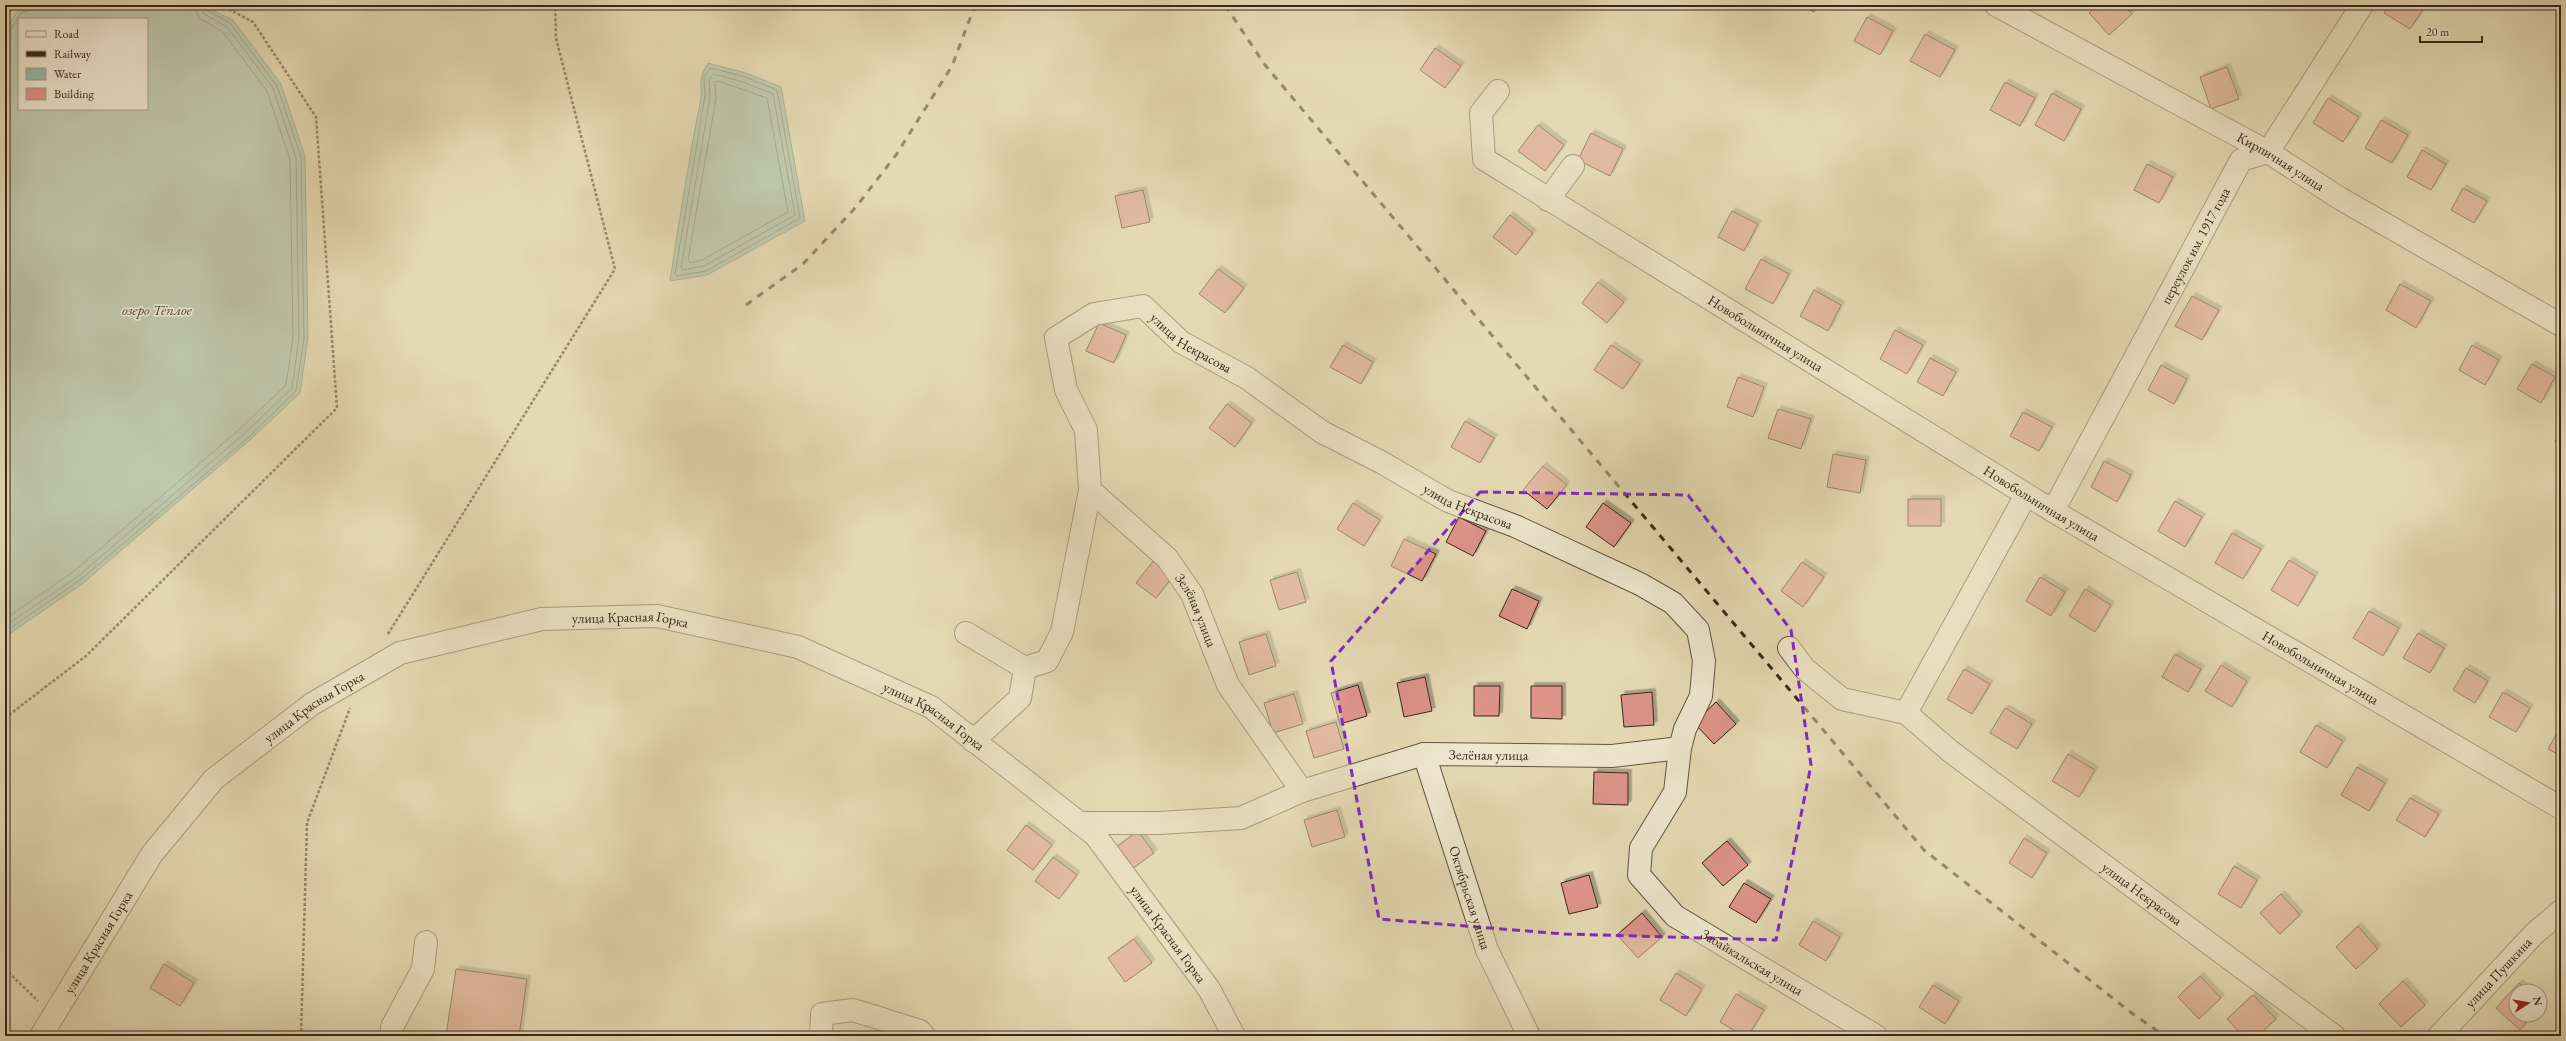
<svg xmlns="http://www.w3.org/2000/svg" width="2566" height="1041" viewBox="0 0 2566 1041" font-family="'EB Garamond',serif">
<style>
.water{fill:#96baa9;stroke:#707f70;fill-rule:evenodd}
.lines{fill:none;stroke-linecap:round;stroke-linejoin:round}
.shore{stroke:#677062;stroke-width:1}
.building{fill:#de9489;stroke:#38261b;filter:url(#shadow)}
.minor-casing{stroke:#635341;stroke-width:24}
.path{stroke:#38261b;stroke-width:2.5;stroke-dasharray:3 2;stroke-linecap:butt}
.minor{stroke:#eee6ce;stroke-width:22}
.rail{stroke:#38261b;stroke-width:3;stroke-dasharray:7 7;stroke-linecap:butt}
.marked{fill:none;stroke:#7b2cbf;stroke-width:3;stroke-dasharray:8 5;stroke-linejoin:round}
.labels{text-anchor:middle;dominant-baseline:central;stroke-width:3.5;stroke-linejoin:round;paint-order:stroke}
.street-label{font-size:14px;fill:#38261b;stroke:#eee6ce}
.water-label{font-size:15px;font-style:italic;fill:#504b3e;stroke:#eee6ce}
</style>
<defs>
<filter id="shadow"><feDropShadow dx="3.5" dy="-3.5" stdDeviation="0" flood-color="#0004"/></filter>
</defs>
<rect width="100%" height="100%" fill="#e5d9b3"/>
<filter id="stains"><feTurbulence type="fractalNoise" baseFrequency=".005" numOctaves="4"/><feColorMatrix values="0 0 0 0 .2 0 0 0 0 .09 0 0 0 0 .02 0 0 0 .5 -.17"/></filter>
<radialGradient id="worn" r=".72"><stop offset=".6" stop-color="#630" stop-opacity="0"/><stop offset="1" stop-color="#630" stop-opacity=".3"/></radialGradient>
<path class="water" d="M45,5H202L233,20L281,84L305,156L308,338L300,393L251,439L82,584L5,637V29L20,8ZM19,19H147V109H19Z
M708,63L746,73L781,87L805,221L707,275L670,281C679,222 688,163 700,104C704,84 696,83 708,63Z"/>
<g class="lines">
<path class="shore" d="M5,31L10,30L22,12L32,10L35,5
M711,68L745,77L777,90L800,218L706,271L677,276L675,274L705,96L704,78Z
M714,74L743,82L773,94L795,215L704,266L683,270L681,268L710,97L709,79Z
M718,81L767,98L788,212L702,260L690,263L688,260L716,98L715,83Z
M5,619L73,572L241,428L286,385L293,337L290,159L267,91L223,32L199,18L194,5
M5,626L77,577L245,433L292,388L299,338L296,158L273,88L227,27L204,14L200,5
M5,632L80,580L249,437L296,391L304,338L301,157L277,86L230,23L207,10L205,5"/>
</g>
<path class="building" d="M1800,5H1818L1814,12Z
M2097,5H2123L2132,14L2109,35L2089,13Z
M2389,5H2426L2410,29L2384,13Z
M1867,17L1893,31L1880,55L1854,41Z
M1925,34L1955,50L1940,77L1910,61Z
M1435,48L1461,66L1445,88L1420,70Z
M2227,67L2239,99L2211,109L2200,77Z
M2005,82L2035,98L2020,126L1990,110Z
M2052,93L2081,109L2064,141L2035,125Z
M2328,98L2359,117L2343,142L2313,123Z
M2381,120L2408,135L2392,163L2365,148Z
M1538,125L1564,145L1545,171L1518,151Z
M1591,133L1623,149L1610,176L1578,160Z
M2422,150L2446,164L2431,190L2407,177Z
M2147,164L2173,177L2159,203L2134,190Z
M2463,188L2487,201L2474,223L2451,210Z
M1143,190L1150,222L1122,228L1115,196Z
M1732,211L1758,224L1744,251L1718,237Z
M1510,215L1533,233L1516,255L1493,237Z
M1761,259L1789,274L1773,304L1745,289Z
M1218,269L1244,288L1225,313L1199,294Z
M1598,282L1624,302L1607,323L1582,303Z
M2400,284L2431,301L2416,328L2386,310Z
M1814,290L1841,305L1828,331L1800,316Z
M2192,296L2219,310L2202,340L2175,326Z
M1099,323L1126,335L1114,363L1086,351Z
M1895,330L1923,345L1907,374L1880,359Z
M1343,345L1373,362L1361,384L1330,367Z
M1611,345L1640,364L1623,389L1594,370Z
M2472,345L2499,360L2485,385L2459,370Z
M1930,358L1956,372L1943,396L1917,382Z
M2532,364L2555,377L2541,403L2517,389Z
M2161,365L2187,379L2174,404L2148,390Z
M1738,377L1764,387L1753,417L1727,407Z
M1227,404L1252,423L1235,447L1209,428Z
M1778,409L1811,419L1801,449L1768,438Z
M2023,412L2052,427L2039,451L2010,436Z
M1465,421L1494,438L1480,463L1451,447Z
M2561,431V445L2555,441Z
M1833,454L1866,460L1860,493L1827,487Z
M2104,461L2131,475L2117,502L2091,487Z
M1543,466L1567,485L1547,509L1523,490Z
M1908,499H1941V526H1908Z
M2175,501L2202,517L2185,547L2158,531Z
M1353,503L1380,520L1364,546L1337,529Z
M1603,503L1631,523L1614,547L1586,527Z
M1459,517L1486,531L1473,556L1446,542Z
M2232,533L2261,549L2243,579L2215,563Z
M1404,539L1436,554L1422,581L1391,566Z
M1154,560L1174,575L1156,598L1136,583Z
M2289,560L2315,576L2298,606L2271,590Z
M1802,562L1824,577L1803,607L1781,591Z
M1297,572L1306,602L1279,610L1270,580Z
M2040,577L2065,592L2051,616L2026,601Z
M1512,589L1539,601L1527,629L1499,616Z
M2085,589L2111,605L2095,632L2069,616Z
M2369,611L2399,628L2383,656L2353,638Z
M2418,633L2444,648L2430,673L2403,658Z
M1266,634L1276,666L1249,675L1239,642Z
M2175,654L2201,669L2188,692L2162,677Z
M2221,665L2247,681L2232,707L2205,691Z
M2466,668L2488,681L2475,703L2453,690Z
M1964,669L1990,684L1972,714L1947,699Z
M1425,677L1432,711L1404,717L1397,683Z
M1358,685L1367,716L1340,724L1331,693Z
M1474,686H1500L1499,716H1474Z
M1531,686H1562V719L1531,718Z
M1652,692L1654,725L1624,727L1621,695Z
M2503,692L2530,708L2516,732L2489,717Z
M1294,694L1303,724L1273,733L1264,703Z
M1716,702L1736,724L1714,744L1694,723Z
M2005,708L2032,724L2017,749L1990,733Z
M1336,722L1344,749L1314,758L1306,731Z
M2316,725L2343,741L2327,768L2300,752Z
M2561,726V756L2548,749Z
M2068,754L2095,770L2079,797L2052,781Z
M2357,767L2385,783L2369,811L2341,795Z
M1594,772L1628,773V805L1593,804Z
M2410,798L2439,814L2425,837L2396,820Z
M1337,810L1345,837L1312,847L1304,820Z
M1026,825L1052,845L1033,870L1007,850Z
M1138,831L1154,853L1128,872L1111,851Z
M2024,838L2047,853L2032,878L2009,863Z
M1727,841L1748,865L1723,886L1702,863Z
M1053,857L1077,875L1059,899L1035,881Z
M2234,866L2257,880L2241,908L2218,894Z
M1589,875L1598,907L1569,914L1561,883Z
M1744,883L1771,899L1756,923L1729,907Z
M2281,894L2300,915L2280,934L2260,913Z
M1642,913L1662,937L1638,958L1617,935Z
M1813,921L1840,937L1826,961L1799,945Z
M2358,926L2378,949L2356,969L2336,947Z
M1134,939L1152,963L1125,982L1108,958Z
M164,964L194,983L180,1006L150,988Z
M456,969L527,979L519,1036H446Z
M1676,973L1702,989L1686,1016L1660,1000Z
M2200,976L2221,998L2199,1019L2178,997Z
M2403,981L2425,1005L2401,1027L2379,1004Z
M2519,983L2528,991H2516V1015H2533L2520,1030L2496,1008Z
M1933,985L1959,1001L1945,1024L1919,1007Z
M1736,994L1764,1010L1748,1036H1743L1720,1022Z
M2253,995L2276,1019L2258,1036H2243L2227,1019Z"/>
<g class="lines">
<defs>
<g id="minor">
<path id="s1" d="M1996,5L2268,152L2341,199L2561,325"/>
<path id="s2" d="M1498,91L1481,113L1484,159L2053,511L2561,808"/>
<path d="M1548,200L1573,166"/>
<path id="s3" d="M1090,490L1167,558L1192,594L1228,685L1302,791"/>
<path id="s4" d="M2053,511L2241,160L2268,152L2362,5"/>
<path d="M966,633L1025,668L1020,698L973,741"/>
<path id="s5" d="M1789,648L1805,669L1842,699L1906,713L1950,751L2334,1036"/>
<path id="s6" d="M1025,668L1047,661L1062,632L1090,490L1086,430L1066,390L1056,338L1094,314L1143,306L1181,342L1247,378L1322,432L1381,462L1448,501L1515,526L1640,584L1673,603L1698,630L1704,661L1701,696L1685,729L1680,748L1675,792L1641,848L1639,875L1675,916L1876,1036"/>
<path d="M1906,713L2026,495"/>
<path id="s7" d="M1424,754L1487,950L1529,1036"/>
<path id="s8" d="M1079,823H1159L1241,818L1302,791L1424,754L1612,756L1680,748"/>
<path id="s9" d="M41,1036L152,854L214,779L312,704L400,653L542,619L657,616L798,647L931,707L1095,835L1209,989L1234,1036"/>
<path d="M391,1036L392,1027L423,969L426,942"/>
<path d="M821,1036L822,1014L853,1010L920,1031L924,1036"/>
<path id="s10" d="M2439,1036L2535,933L2561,911"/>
</g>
</defs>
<use href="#minor" class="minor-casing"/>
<path class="path" d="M388,634L615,269L556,38L555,5
M5,718L86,656L337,408L316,117L253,22L221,5
M5,969L38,1001
M301,1036L307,823L350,708"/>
<use href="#minor" class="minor"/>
<path class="rail" d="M1225,5L1265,65L1924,850L2133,1014L2165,1036
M746,305L803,264L856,207L896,155L952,66L975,5"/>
</g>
<path d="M0 0H2566V1041H0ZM1480,492L1688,495L1791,630L1811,765L1776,940L1564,934L1379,919L1331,661Z" fill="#e5d9b3" fill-opacity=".55" fill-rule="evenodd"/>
<path class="marked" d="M1480,492L1688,495L1791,630L1811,765L1776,940L1564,934L1379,919L1331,661Z"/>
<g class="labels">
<g class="street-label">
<text stroke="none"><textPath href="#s1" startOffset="325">Кирпичная улица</textPath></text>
<text stroke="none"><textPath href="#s4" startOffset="301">переулок им. 1917 года</textPath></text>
<text stroke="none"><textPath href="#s2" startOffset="405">Новобольничная улица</textPath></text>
<text stroke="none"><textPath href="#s6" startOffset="514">улица Некрасова</textPath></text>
<text stroke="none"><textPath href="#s2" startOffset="729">Новобольничная улица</textPath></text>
<text stroke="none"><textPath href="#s6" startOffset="837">улица Некрасова</textPath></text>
<text stroke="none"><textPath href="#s3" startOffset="163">Зелёная улица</textPath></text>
<text stroke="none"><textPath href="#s9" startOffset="770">улица Красная Горка</textPath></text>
<text stroke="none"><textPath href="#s2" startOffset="1053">Новобольничная улица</textPath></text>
<text stroke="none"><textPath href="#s9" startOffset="434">улица Красная Горка</textPath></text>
<text stroke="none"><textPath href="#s9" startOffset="1094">улица Красная Горка</textPath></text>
<text stroke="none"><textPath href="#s8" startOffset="421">Зелёная улица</textPath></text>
<text stroke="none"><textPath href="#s5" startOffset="437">улица Некрасова</textPath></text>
<text stroke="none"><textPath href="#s7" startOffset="151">Октябрьская улица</textPath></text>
<text stroke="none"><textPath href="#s9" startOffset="1418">улица Красная Горка</textPath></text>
<text stroke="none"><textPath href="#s9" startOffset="110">улица Красная Горка</textPath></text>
<text stroke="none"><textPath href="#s6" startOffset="1505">Забайкальская улица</textPath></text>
<text stroke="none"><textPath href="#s10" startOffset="87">улица Пушкина</textPath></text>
</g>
<g class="water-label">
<text x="157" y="309">озеро Тёплое</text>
</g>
</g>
<rect width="2566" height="1041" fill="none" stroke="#e5d9b3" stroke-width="20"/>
<rect x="6" y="6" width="2554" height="1029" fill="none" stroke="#38261b" stroke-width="2"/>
<rect x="10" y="10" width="2546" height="1021" fill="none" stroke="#38261b"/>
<rect x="18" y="18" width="130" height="92" fill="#eee6ce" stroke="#a59986"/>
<rect x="26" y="31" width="20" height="6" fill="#eee6ce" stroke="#a59986"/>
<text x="54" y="38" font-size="12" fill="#38261b">Road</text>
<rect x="26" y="51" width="20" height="6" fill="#38261b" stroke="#a59986"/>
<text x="54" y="58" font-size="12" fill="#38261b">Railway</text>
<rect x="26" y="68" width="20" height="12" fill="#96baa9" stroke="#a59986"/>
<text x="54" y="78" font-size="12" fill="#38261b">Water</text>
<rect x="26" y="88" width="20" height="12" fill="#de9489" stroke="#a59986"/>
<text x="54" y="98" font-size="12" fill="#38261b">Building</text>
<g transform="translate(2528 1003) rotate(78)"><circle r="19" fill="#eee6ce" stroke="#a59986"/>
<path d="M0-3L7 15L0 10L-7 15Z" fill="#8f2418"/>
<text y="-6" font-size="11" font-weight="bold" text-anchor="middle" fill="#38261b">N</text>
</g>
<path d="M2420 36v6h62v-6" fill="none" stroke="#38261b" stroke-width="2"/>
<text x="2426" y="36" font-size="12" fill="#38261b" stroke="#eee6ce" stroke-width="3" paint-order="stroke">20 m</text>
<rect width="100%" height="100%" filter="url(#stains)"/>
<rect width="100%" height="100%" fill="url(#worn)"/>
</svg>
